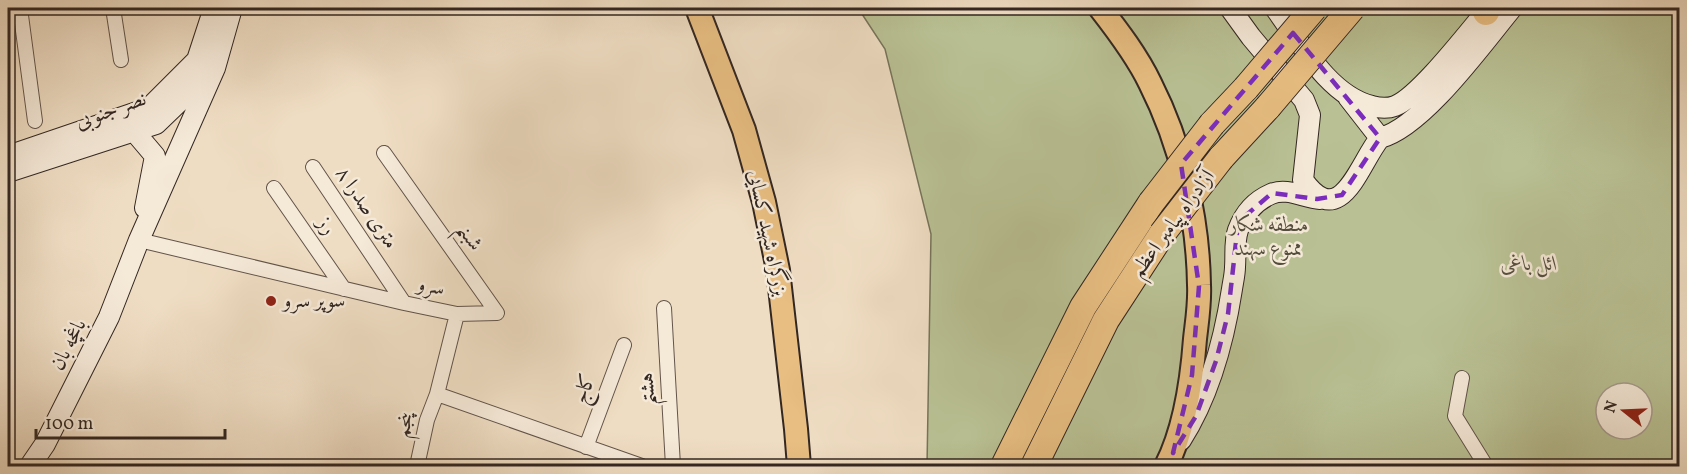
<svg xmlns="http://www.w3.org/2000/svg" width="1687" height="474" viewBox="0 0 1687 474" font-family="Vollkorn,Amiri,serif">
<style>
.green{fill:#b9c194;stroke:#76745b;stroke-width:1.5;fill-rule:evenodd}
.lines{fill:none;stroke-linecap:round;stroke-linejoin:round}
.minor-casing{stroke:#62544a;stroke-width:16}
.secondary-casing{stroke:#332722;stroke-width:22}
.trunk-casing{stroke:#332722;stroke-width:26}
.motorway-casing{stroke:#332722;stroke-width:28}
.minor{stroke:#f5e9d8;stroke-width:14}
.secondary{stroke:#f5e9d8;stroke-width:20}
.trunk{stroke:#e8be82;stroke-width:22}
.motorway{stroke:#e8be82;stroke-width:26}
.motorway-bridge-casing{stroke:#332722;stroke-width:28;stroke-linecap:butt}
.motorway-bridge{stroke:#e8be82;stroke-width:26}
.marked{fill:none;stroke:#7b2cbf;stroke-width:4.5;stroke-dasharray:12 8;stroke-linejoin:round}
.poi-dot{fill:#8f2418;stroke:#f5e9d8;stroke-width:2}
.labels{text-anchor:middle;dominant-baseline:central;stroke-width:5;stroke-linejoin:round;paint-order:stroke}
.street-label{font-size:21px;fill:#332722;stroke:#f5e9d8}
.park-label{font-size:21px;font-style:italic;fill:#544e3e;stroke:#f5e9d8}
.poi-label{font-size:21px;fill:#332722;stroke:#f5e9d8;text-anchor:start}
</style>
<rect width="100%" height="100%" fill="#efddc3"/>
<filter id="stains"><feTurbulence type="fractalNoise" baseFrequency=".00333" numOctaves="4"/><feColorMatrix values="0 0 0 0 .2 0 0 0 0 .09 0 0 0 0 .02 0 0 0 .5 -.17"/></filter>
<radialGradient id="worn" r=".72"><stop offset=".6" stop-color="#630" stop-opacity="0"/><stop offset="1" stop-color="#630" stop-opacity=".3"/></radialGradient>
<path class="green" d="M858,8H1679V466H927L931,234L885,49ZM1606,393H1642V429H1606Z"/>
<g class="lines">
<defs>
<path id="minor" d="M20,8L35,121
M113,8L121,60
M384,153L497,313L457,314
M313,167L404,303
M274,188L344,289
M139,240L404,303L457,314L437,394L642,466
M664,308L673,466
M1462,378L1455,416L1486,466
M586,447L624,345
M417,466L427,420L437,394"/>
<path id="secondary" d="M1230,8L1251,37L1304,100L1310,115L1303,180C1341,233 1359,163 1380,138L1348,97
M1275,8C1300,42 1329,96 1372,106C1379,108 1387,109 1395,106C1420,96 1470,30 1489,8
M133,130L155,156L145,208
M1380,138C1423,127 1483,43 1512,8
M8,156L149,108L197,60L214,8
M8,172L156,124L208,74
M1181,440C1209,396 1224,341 1232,289C1233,282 1235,274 1235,267C1236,254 1234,242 1238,230C1244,214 1255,201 1271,194C1287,187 1304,198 1320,199
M30,466L45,444L109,317L139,240L215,68L232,8"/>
<path id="trunk" d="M697,8L744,130L764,202L778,270L796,429L799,466
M1100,8C1118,31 1137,56 1150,83C1181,144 1198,216 1199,285C1200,303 1197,321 1195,339C1192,379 1184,431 1166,466"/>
<path id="motorway" d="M1486,12L1488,8
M1212,124L1246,88
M1221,158L1268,107
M1004,466L1083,307L1151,203
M1034,466L1106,320L1162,234"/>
</defs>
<use href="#minor" class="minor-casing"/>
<use href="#secondary" class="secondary-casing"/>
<use href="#trunk" class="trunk-casing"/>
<use href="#motorway" class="motorway-casing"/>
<use href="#minor" class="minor"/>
<use href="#secondary" class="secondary"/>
<use href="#trunk" class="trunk"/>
<use href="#motorway" class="motorway"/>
<defs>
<path id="motorway-bridge" d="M1246,88L1314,8
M1268,107L1352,8
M1151,203L1212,124
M1162,234L1221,158"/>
</defs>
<use href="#motorway-bridge" class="motorway-bridge-casing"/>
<use href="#motorway-bridge" class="motorway-bridge"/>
</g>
<path class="marked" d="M1293,33L1380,138L1342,195L1317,199L1272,193L1244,217L1237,233L1228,314L1216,361L1196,416L1173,453L1192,375L1199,286L1181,164Z"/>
<circle class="poi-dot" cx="271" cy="301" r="6"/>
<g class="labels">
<g class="street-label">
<text transform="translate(111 111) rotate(-20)">نصر جنوبی</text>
<text transform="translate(366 208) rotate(56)">۸ متری صدرا</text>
<text transform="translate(1173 224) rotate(-54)">آزادراه پیامبر اعظم</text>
<text transform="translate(326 226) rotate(55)">رز</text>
<text transform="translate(767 233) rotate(78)">بزرگراه شهید کسایی</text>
<text transform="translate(469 237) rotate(55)">شبنم</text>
<text transform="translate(431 287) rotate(11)">سرو</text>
<text transform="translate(69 345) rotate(-63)">باغچه بان</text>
<text transform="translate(585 389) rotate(-70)">کاج</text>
<text transform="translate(648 389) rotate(-93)">هشتم</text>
<text transform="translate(405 425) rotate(-76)">پنجم</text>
</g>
<g class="park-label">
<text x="1269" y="225">منطقه شکار<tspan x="1269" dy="24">ممنوع سهند</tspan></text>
<text x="1529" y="264">ائل باغی</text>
</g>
<g class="poi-label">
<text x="283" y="301">سوپر سرو</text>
</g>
</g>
<rect width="1687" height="474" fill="none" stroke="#efddc3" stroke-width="30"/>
<rect x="9" y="9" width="1669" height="456" fill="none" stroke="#332722" stroke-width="3"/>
<rect x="15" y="15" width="1657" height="444" fill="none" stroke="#332722" stroke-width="1.5"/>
<g transform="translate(1624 411) rotate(288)"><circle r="28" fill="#f5e9d8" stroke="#a79b8f" stroke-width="1.5"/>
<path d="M0-4.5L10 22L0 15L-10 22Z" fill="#8f2418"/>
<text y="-9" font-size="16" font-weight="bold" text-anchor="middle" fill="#332722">N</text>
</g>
<path d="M36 429v9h189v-9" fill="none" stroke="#332722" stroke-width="3"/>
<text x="45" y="429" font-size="18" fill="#332722" stroke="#f5e9d8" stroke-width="4.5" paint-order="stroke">100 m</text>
<rect width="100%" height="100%" filter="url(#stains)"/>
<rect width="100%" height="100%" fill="url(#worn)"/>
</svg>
